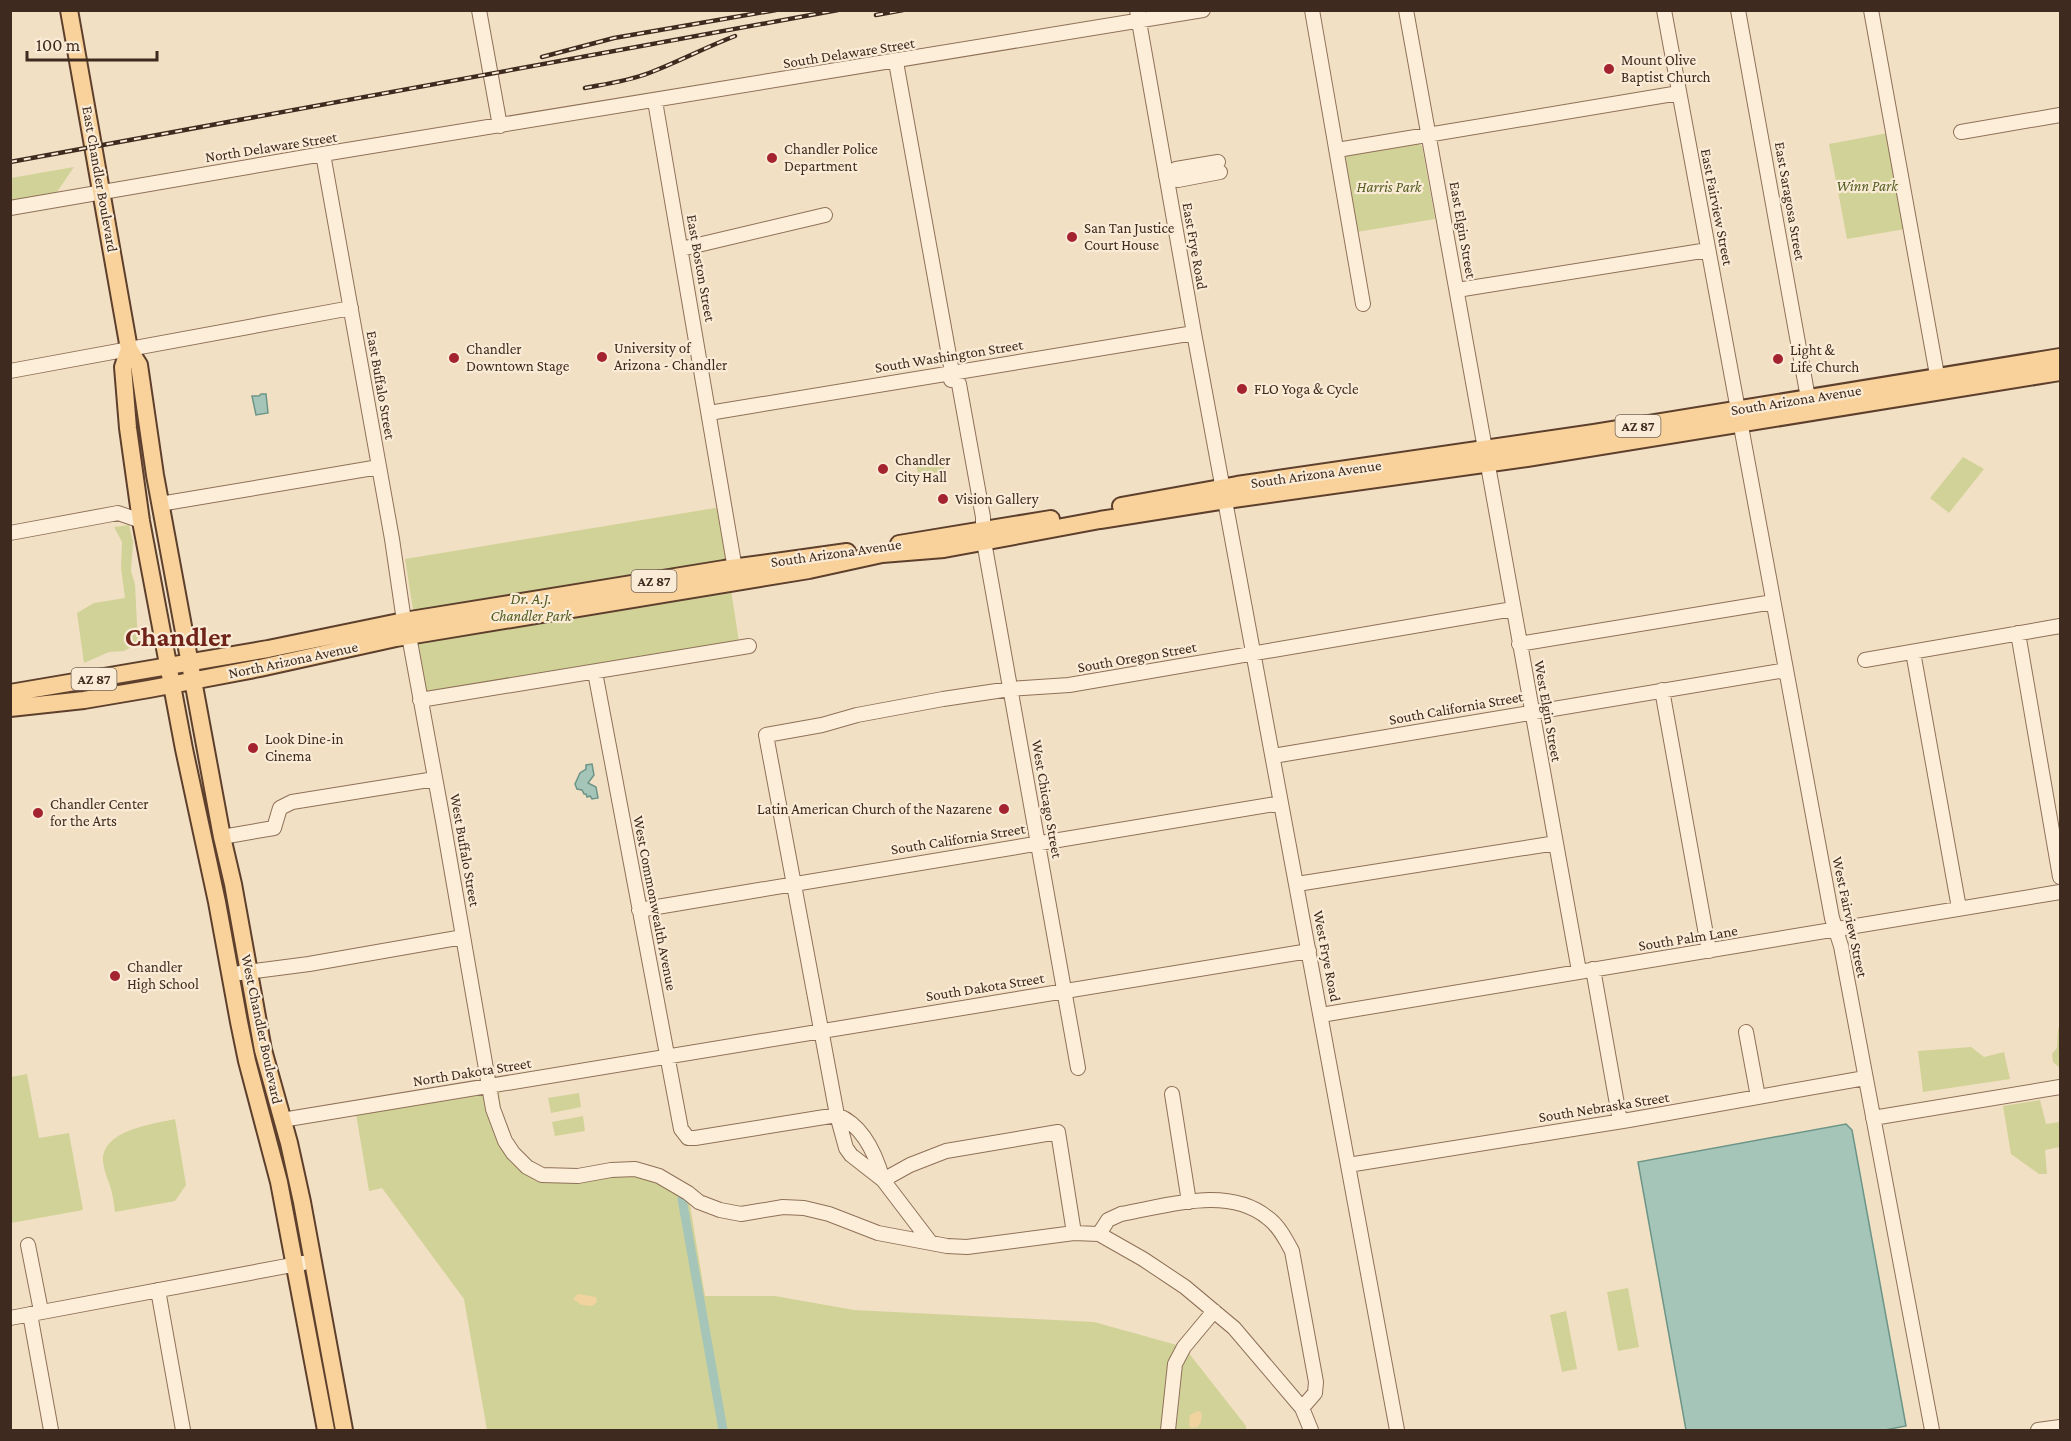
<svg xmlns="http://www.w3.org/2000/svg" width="2071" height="1441" viewBox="0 0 2071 1441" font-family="'Crimson Pro',serif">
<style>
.green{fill:#d1d297}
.sand{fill:#f0d39f}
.water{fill:#a6c5b9;stroke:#6c9587;stroke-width:1.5}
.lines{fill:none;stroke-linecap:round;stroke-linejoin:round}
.canal{stroke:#a6c5b9;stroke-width:9}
.minor-casing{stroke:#8f7058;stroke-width:16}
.major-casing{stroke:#5d3f2d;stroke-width:20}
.minor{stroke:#fceed9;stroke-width:14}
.major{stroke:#f8d29a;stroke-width:16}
.rail-casing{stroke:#3e2a1e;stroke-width:4.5}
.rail{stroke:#f9ebd5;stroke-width:2;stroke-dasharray:7;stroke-linecap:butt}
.poi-dot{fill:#a42330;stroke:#f9ebd5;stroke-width:2}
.labels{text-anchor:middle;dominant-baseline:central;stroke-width:4.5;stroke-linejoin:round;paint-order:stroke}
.shield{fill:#f9ebd5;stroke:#766455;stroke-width:1.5}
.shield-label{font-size:14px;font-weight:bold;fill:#3e2a1e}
.street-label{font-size:15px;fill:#3e2a1e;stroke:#f9ebd5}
.poi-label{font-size:15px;fill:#3e2a1e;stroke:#f9ebd5;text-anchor:start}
.park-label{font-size:15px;font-style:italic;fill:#535c22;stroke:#f9ebd5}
.town-label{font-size:27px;font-weight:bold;fill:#6f2319;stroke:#f9ebd5}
</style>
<rect width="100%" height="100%" fill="#f2e0c4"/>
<path class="green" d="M1888,133L1905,229L1847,239L1829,144Z
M1417,143L1422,146L1435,219L1357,232L1344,159L1345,156Z
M74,167L57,192L11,201V178Z
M1963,457L1984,469L1949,513L1930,498Z
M942,459L945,474L919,478L916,464Z
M715,508L719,511L739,642L426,693L405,559Z
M129,525L133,542L131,571L135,584L138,644L124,651L109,652L84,663L77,613L94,603L125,598L121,568L122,542L114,527Z
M2060,1027V1068L2053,1062L2052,1054L2057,1048L2058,1029Z
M1971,1047L1984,1057L2004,1052L2010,1079L1923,1092L1918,1051Z
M27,1074L39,1138L69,1133L83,1210L11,1223V1077Z
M499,1091L501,1108L515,1148L523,1158L542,1170L635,1169L688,1193L705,1296H775L854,1310L1094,1322L1184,1347L1246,1426V1430H487L464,1299L382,1188L369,1191L356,1114Z
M579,1093L581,1107L551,1113L548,1098Z
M2040,1100L2046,1124L2060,1122V1147L2045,1150L2047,1174H2039L2011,1154L2003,1106Z
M583,1116L585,1131L555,1136L552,1122Z
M175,1119L186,1185L175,1201L115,1212C114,1204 113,1196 111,1189C108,1179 104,1172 103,1161C102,1130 153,1124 175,1119Z
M1628,1288L1639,1347L1618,1351L1607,1292Z
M1566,1311L1577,1369L1562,1372L1550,1315Z"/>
<path class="sand" d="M578,1294L596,1297L597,1302L592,1306L582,1305L573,1299Z
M1198,1411L1201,1412C1203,1418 1201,1422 1198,1427L1191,1428L1189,1425L1190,1415Z"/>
<path class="water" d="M261,394H266L268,413L256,415L252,396H259Z
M592,764L594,775L588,783L596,787L598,798L592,799L590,796L587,797L586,794H584L582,790L577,789L575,784L580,773L586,769V765Z
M1846,1124L1852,1130L1906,1426L1885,1430H1686L1638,1162Z"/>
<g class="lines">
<path class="canal" d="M682,1199L723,1430"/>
<defs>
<path id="minor" d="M479,10L500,126
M1137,10L1194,333L1397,1430
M1312,10L1363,304
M1406,10L1579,971
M1664,10L1832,918L1841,946L1932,1430
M1738,10L1808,398
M1871,10L1939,386
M896,62L952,372L951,380
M655,101L736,575
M1961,132L2060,115
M1337,150L1679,93
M323,154L392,539L404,621L409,636L443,821L493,1109L505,1141L513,1153L527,1167L542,1175L578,1176L611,1170L635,1169L659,1176L688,1193L699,1202L720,1210L741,1214L783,1207L804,1208L829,1214L878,1233L947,1246L967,1247L1074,1233L1099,1234L1143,1259L1185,1287L1234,1328L1302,1408L1311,1430
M1218,162L1176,169L1166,176L1178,180L1220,172
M10,208L323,154L1203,10
M681,249L825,215
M1457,290L1708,250
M10,371L351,308
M952,372L959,384L983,517V536L1078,1068
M709,413L1194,333
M160,504L379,467
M10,533L118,513L141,521
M2018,633L2060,877
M1519,644L1773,602
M1913,652L1959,908
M1865,660L2060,626
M595,672L681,1129L688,1138H695L837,1115C863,1125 876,1155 883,1180
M1662,690L1709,951
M420,700L749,646
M1273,756L1786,670
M222,837L274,828L280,808L292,802L435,779
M1297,884L1556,843
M639,910L1281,803
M1593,969L1620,1121
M240,973L309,964L463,937
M1321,1015L2060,892
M1746,1032L1758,1097
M1172,1094L1189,1202
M1873,1118L2060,1087
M282,1120L1309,951
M1348,1165L1629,1120L1865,1078
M883,1180L910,1165L946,1151L1058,1132L1074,1233
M1099,1234L1108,1220L1121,1214C1167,1206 1228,1185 1268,1218C1279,1226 1286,1240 1292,1251L1316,1382L1315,1393L1302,1408
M931,1243L883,1180L851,1155L846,1148L837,1115L766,735L822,725L857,715L943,699L1010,689L1069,685L1513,609
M28,1245L41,1311
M158,1290L183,1430
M30,1314L51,1430
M10,1318L303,1263
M1168,1430L1175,1364L1184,1347L1214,1311
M2038,1430L2060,1427"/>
<path id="major" d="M69,10L129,349L139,365L155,475L222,837L233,884L263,1050L289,1143L302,1202L344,1430
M129,349L123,367L128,428L141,521L184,749L217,902L239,1022L247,1061L279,1182L326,1430
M1121,506L1237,485L1594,433L2060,357
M899,544L1051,519
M10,693L268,649L404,621L724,569L847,552
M10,708L84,700L149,689L260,668L396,638L809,570L882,554L944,549L1100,520L1226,500L1527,458L2060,372"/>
</defs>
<use href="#minor" class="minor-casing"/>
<use href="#major" class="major-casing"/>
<use href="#minor" class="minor"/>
<use href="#major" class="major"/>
<defs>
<path id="rail" d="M876,15L903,10
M542,57L614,38L776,10
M585,88C606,84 628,81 649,73C678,62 706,47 735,36
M10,162L838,10"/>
</defs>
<use href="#rail" class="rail-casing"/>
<use href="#rail" class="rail"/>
</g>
<g class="poi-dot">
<circle cx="1609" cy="69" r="6"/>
<circle cx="772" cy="158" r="6"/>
<circle cx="1072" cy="237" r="6"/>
<circle cx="602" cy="357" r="6"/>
<circle cx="454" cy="358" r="6"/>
<circle cx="1778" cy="359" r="6"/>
<circle cx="1242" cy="389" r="6"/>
<circle cx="883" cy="469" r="6"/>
<circle cx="943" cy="499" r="6"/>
<circle cx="253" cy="748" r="6"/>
<circle cx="1004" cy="809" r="6"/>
<circle cx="38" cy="813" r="6"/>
<circle cx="115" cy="976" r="6"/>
</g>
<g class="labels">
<g class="shield">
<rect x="1615.5" y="415" width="45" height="22" rx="4.5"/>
<rect x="631.5" y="570" width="45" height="22" rx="4.5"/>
<rect x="71.5" y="668" width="45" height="22" rx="4.5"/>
</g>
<g class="shield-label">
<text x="1638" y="426">AZ 87</text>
<text x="654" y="581">AZ 87</text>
<text x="94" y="679">AZ 87</text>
</g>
<g class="street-label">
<text transform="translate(849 53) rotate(-9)">South Delaware Street</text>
<text transform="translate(271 147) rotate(-9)">North Delaware Street</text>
<text transform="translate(100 179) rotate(80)">East Chandler Boulevard</text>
<text transform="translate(1790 201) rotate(80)">East Saragosa Street</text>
<text transform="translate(1717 207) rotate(79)">East Fairview Street</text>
<text transform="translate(1463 230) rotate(80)">East Elgin Street</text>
<text transform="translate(1195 246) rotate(80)">East Frye Road</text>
<text transform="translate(701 268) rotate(80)">East Boston Street</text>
<text transform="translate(949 356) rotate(-9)">South Washington Street</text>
<text transform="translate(381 385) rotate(80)">East Buffalo Street</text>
<text transform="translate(1796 400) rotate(-9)">South Arizona Avenue</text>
<text transform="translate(1316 474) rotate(-8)">South Arizona Avenue</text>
<text transform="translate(836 553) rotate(-8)">South Arizona Avenue</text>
<text transform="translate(1137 657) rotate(-10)">South Oregon Street</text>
<text transform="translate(293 660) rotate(-12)">North Arizona Avenue</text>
<text transform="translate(1456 708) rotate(-10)">South California Street</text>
<text transform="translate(1548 711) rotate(80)">West Elgin Street</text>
<text transform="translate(1047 799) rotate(80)">West Chicago Street</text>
<text transform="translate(958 839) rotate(-9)">South California Street</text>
<text transform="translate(465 850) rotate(80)">West Buffalo Street</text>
<text transform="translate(655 903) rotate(79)">West Commonwealth Avenue</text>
<text transform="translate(1850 917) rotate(78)">West Fairview Street</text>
<text transform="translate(1688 938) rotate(-9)">South Palm Lane</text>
<text transform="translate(1327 956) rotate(79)">West Frye Road</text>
<text transform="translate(985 987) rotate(-9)">South Dakota Street</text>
<text transform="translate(262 1029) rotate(78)">West Chandler Boulevard</text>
<text transform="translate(472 1072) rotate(-9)">North Dakota Street</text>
<text transform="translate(1604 1107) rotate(-9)">South Nebraska Street</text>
</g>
<g class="poi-label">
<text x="1621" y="60">Mount Olive<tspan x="1621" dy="17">Baptist Church</tspan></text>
<text x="784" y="149">Chandler Police<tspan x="784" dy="17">Department</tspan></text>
<text x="1084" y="228">San Tan Justice<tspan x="1084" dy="17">Court House</tspan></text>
<text x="614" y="348">University of<tspan x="614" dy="17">Arizona - Chandler</tspan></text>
<text x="466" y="349">Chandler<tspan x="466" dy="17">Downtown Stage</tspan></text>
<text x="1790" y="350">Light &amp;<tspan x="1790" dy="17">Life Church</tspan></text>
<text x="1254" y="389">FLO Yoga &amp; Cycle</text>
<text x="895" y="460">Chandler<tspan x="895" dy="17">City Hall</tspan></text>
<text x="955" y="499">Vision Gallery</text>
<text x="265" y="739">Look Dine-in<tspan x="265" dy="17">Cinema</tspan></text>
<text x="50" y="804">Chandler Center<tspan x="50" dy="17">for the Arts</tspan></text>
<text x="992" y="809" text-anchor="end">Latin American Church of the Nazarene</text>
<text x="127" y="967">Chandler<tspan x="127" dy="17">High School</tspan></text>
</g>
<g class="park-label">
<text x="1867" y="186">Winn Park</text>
<text x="1389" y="187">Harris Park</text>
<text x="531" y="599">Dr. A.J.<tspan x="531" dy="17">Chandler Park</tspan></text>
</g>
<g class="town-label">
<text x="178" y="637">Chandler</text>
</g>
</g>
<rect width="2071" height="1441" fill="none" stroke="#3e2a1e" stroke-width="24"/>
<path d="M27 51v9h130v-9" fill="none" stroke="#3e2a1e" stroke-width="3"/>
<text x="36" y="51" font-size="18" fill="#3e2a1e" stroke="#f9ebd5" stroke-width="4.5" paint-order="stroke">100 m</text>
</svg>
